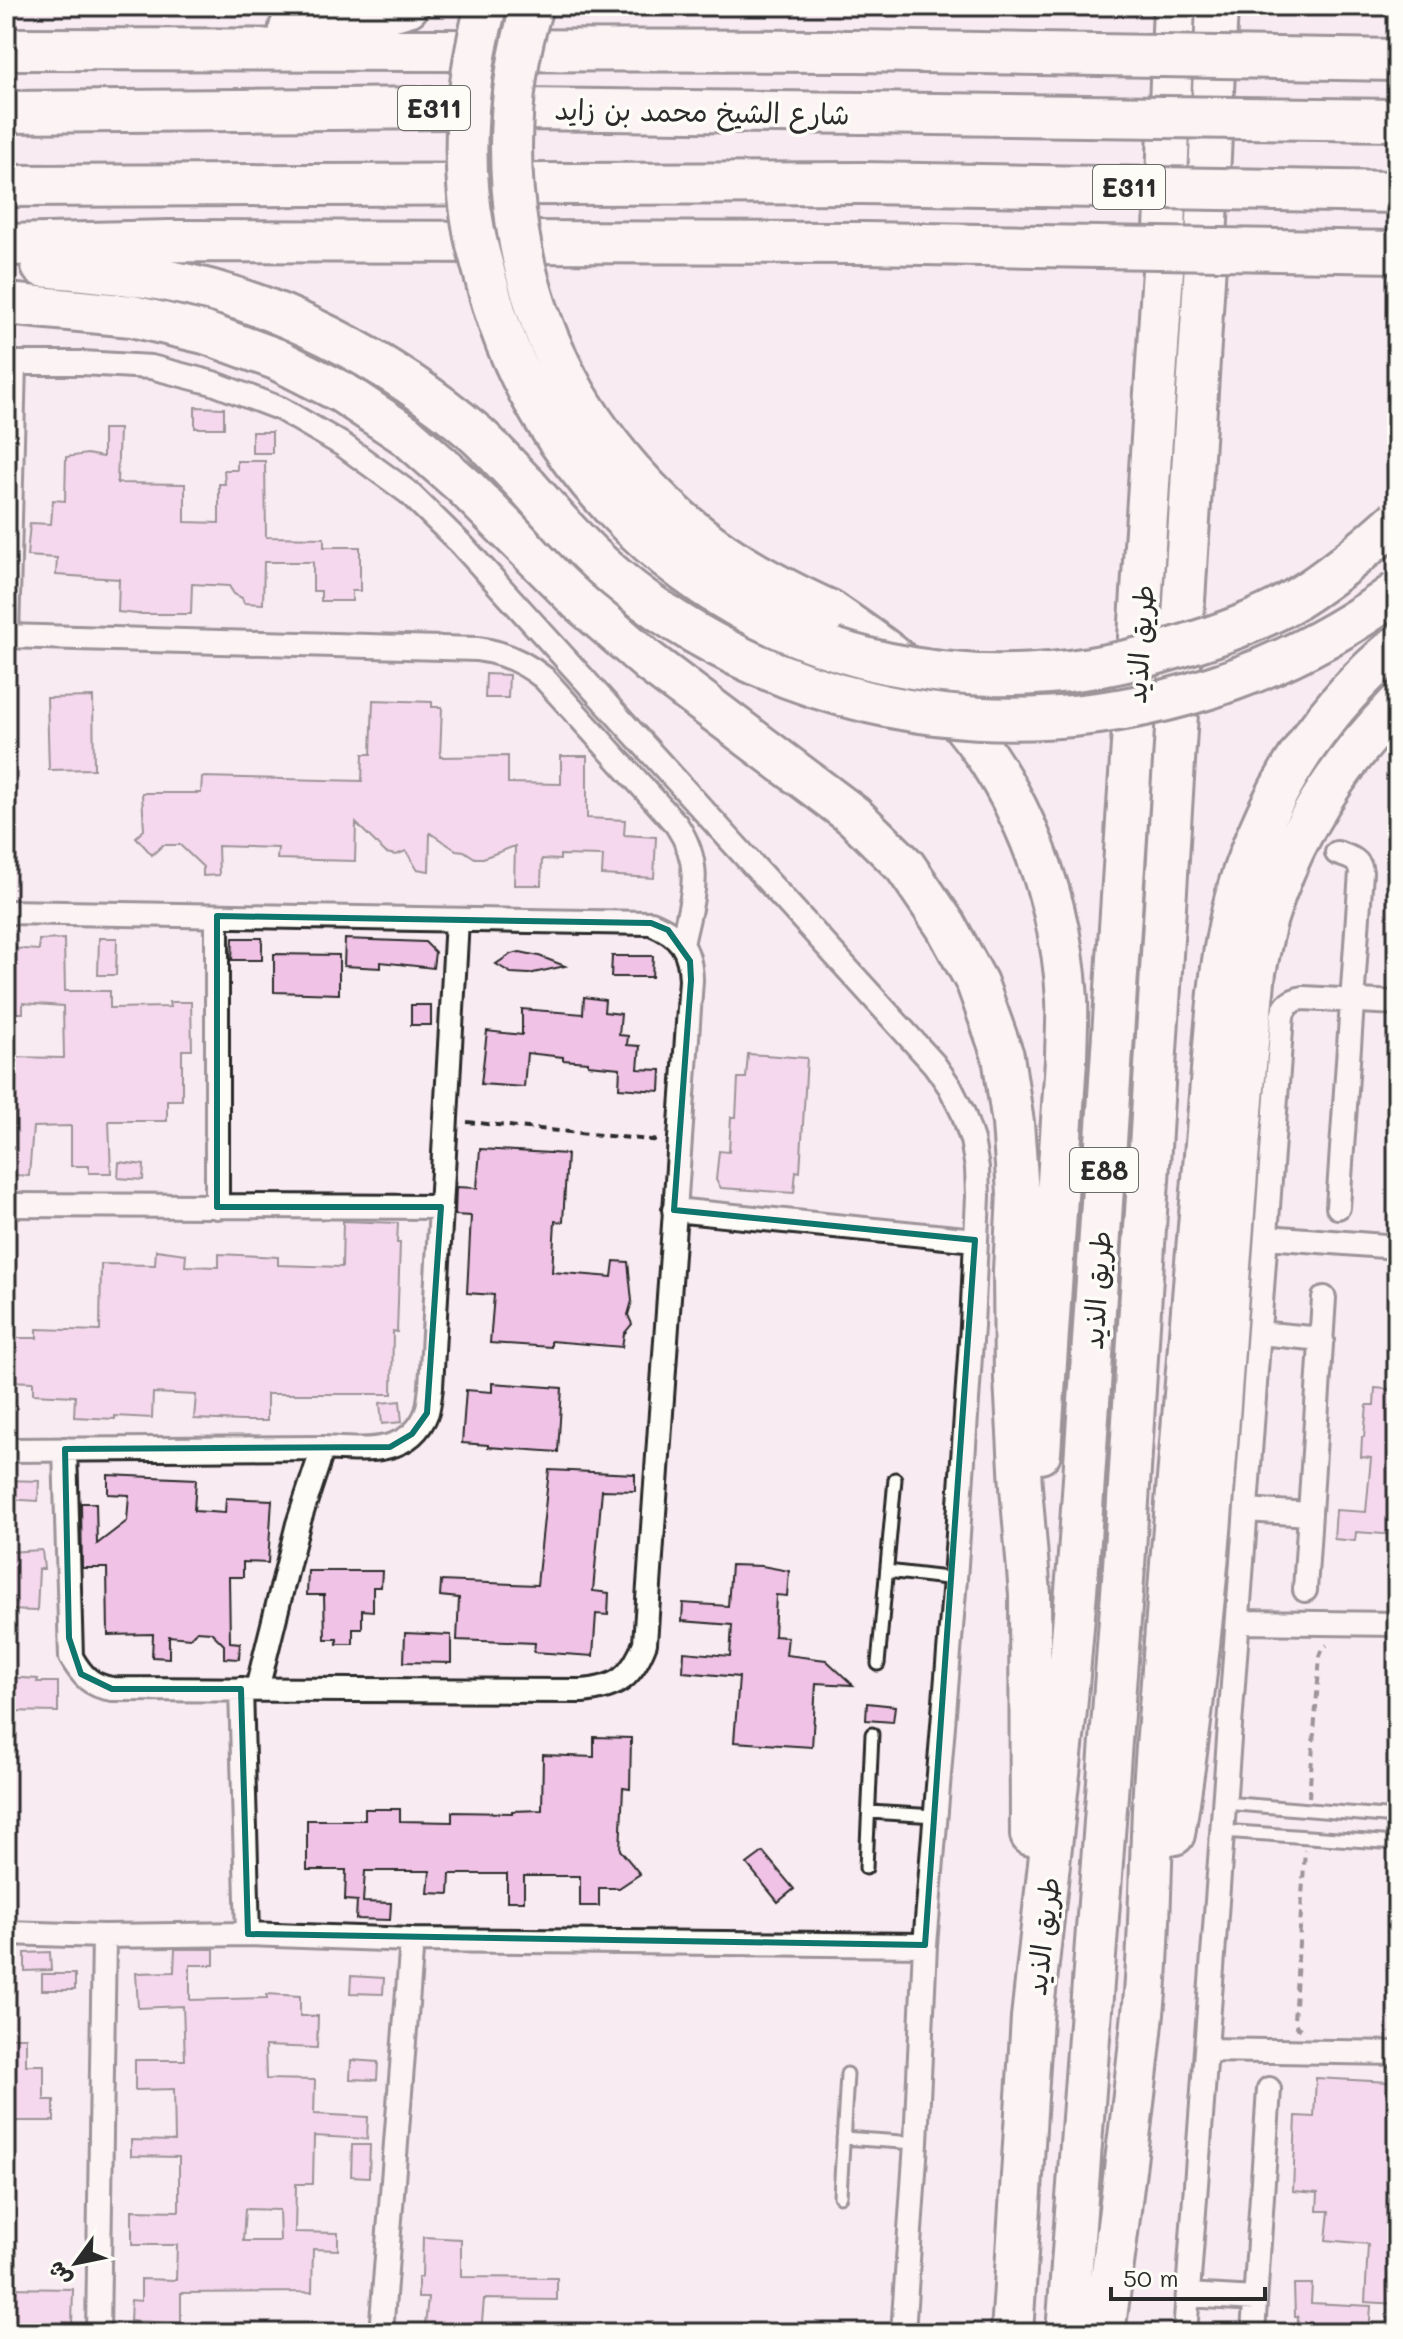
<svg xmlns="http://www.w3.org/2000/svg" width="1403" height="2339" viewBox="0 0 1403 2339" font-family="Mali,'Playpen Sans Arabic',sans-serif">
<style>
.building{fill:#f0c2e6;stroke:#2b2b2b;stroke-width:2;fill-rule:evenodd}
.lines{fill:none;stroke-linecap:round;stroke-linejoin:round}
.lane-casing{stroke:#2b2b2b;stroke-width:17}
.street-casing{stroke:#2b2b2b;stroke-width:28}
.highway-casing{stroke:#2b2b2b;stroke-width:46}
.path{stroke:#2b2b2b;stroke-width:4;stroke-dasharray:8 6;stroke-linecap:butt}
.lane{stroke:#fdfcf7;stroke-width:11}
.street{stroke:#fdfcf7;stroke-width:22}
.highway{stroke:#fdfcf7;stroke-width:40}
.highway-bridge-casing{stroke:#2b2b2b;stroke-width:46;stroke-linecap:butt}
.highway-bridge{stroke:#fdfcf7;stroke-width:40}
.marked{fill:none;stroke:#0f766e;stroke-width:6;stroke-linejoin:round}
.labels{text-anchor:middle;dominant-baseline:central;stroke-width:7;stroke-linejoin:round;paint-order:stroke}
.shield{fill:#fdfcf7;stroke:#6a6a68;stroke-width:2}
.shield-label{font-size:26px;font-weight:bold;fill:#2b2b2b}
.street-label{font-size:28px;fill:#2b2b2b;stroke:#fdfcf7}
</style>
<rect width="100%" height="100%" fill="#f9ebf2"/>
<filter id="ink" filterUnits="userSpaceOnUse"><feTurbulence type="fractalNoise" baseFrequency=".0125" numOctaves="2"/><feDisplacementMap in="SourceGraphic" scale="16" xChannelSelector="R" yChannelSelector="G"/><feConvolveMatrix kernelMatrix="1 2 1 2 8 2 1 2 1" color-interpolation-filters="sRGB"/></filter>
<g filter="url(#ink)">
<path class="building" d="M195,407L224,408V428H195Z
M103,429H119L117,483L185,484V522L219,523V484H225L224,470H237V461H265L266,537L324,538V547H360V591H352V601H321V591H313V562H264L263,604L244,603L242,598L234,594L229,586L192,584L191,614H137L118,612L119,579L56,575L57,558L27,556L30,523L51,524L53,500L65,501L66,457L87,454L103,457Z
M252,432H272V453H252Z
M486,674L509,675L508,698H485Z
M93,697L94,769L49,770L47,698Z
M373,700L432,702V707H442L440,757L508,756V783L561,784V756H587V818L625,820L624,835L656,837L654,878L602,875L603,856L560,855V860L542,859L541,885H514L515,846L483,858H475L464,851L456,850L430,833L429,871L417,869L406,851L396,855L386,853L356,823L355,861L277,859L278,848L218,846L219,875L203,876V867L180,845H163L152,855L136,837L144,830L142,793H201L202,777L362,781L363,754H371Z
M99,938H117L116,975H98Z
M233,938H262V960H232Z
M64,939L65,991H110V1008L170,1007L169,1002H191L192,1050H182V1100H167V1121H109L111,1173H89V1166H71V1126L33,1127L29,1176L13,1175L14,1094H6V1057L64,1058L63,1006L23,1003V1013H6V948L39,950V940Z
M345,939L425,942L435,952L433,968L381,962V968L344,966Z
M520,952L539,956L565,966L529,974L511,973L496,964L511,954Z
M274,954L339,955V994L274,992Z
M612,956H653L652,977H611Z
M584,997L605,1000L604,1012L621,1014L619,1035L628,1036L627,1045L640,1046L638,1069L661,1070L660,1091L619,1088L620,1068L588,1065V1062L563,1060V1057L527,1053L524,1087L481,1084L487,1031L522,1035V1009L583,1014Z
M411,1005H431V1025H411Z
M748,1054L807,1058L800,1172L796,1171L794,1193L721,1188L716,1180L719,1151L729,1152L731,1117H736L738,1078H746Z
M480,1149L567,1154L563,1222L555,1221L552,1272L612,1277L614,1261L628,1262L632,1301L628,1315L632,1324L624,1334L622,1347L551,1341V1347L490,1343L494,1295L467,1293L471,1216L455,1215L456,1187L477,1188Z
M119,1162L144,1165L143,1180L118,1178Z
M343,1221L398,1223L397,1243H400L397,1332L393,1331L392,1394H267V1421H242L194,1419L196,1395L153,1393L152,1418L115,1416V1419L74,1417L75,1396L33,1394V1382L6,1381V1338H37V1329L100,1331L101,1264L155,1265L156,1250L186,1254L185,1266L219,1267V1254L278,1257V1265L342,1267Z
M492,1383L562,1388L558,1452L488,1447V1445L462,1443L466,1390L492,1392Z
M1375,1388L1397,1390L1393,1440H1397V1535L1356,1532L1355,1541L1334,1539L1336,1510L1366,1512L1371,1458L1361,1457L1362,1437H1364L1367,1405H1374Z
M400,1401L402,1422L382,1424L380,1403Z
M549,1470L635,1474V1491L602,1490L593,1591L609,1593L608,1615L596,1614L593,1656L534,1652L535,1643L457,1640L459,1598L440,1596L441,1581L537,1585Z
M108,1475L196,1479L194,1511L225,1513L226,1498L272,1500L268,1563L243,1562V1577H229L230,1642L240,1643L239,1659L224,1658V1645L211,1632L197,1631L190,1638L169,1636V1658L152,1657L153,1634L108,1635L107,1568H82L81,1503H96L97,1544L127,1521L129,1495L108,1494Z
M6,1480L39,1481L38,1501L6,1499Z
M42,1550L44,1569H39L37,1611L6,1610V1552Z
M731,1565L762,1566L789,1571L787,1596L776,1595L774,1636L788,1637L786,1655L826,1660L853,1685L816,1683L812,1747L734,1742L739,1677L683,1672L684,1652L730,1656L732,1625L682,1621L683,1603L728,1606Z
M308,1571H382L381,1587H373V1611L362,1610V1629H353V1644H337V1639H325L324,1595H307Z
M405,1633L451,1635V1663L404,1662Z
M6,1677L38,1679L37,1682H58V1712L6,1711Z
M867,1703L895,1706L893,1722L866,1720Z
M594,1737L631,1738L630,1789L623,1788L620,1850L640,1874L619,1888H599V1906H580V1876H524V1901H507V1874H450L449,1894L428,1893L430,1871H365L363,1902L391,1903L390,1920L356,1919L357,1901H359L345,1900L346,1870H307V1820H365V1809H400V1821L452,1822V1812L512,1813V1811L542,1810L543,1755L594,1757Z
M763,1852L794,1889L778,1902L747,1864Z
M175,1949H214V1965H190V2000L267,1998V1994L300,1996V2016H318L317,2048L265,2046L266,2079L315,2080L314,2114L368,2117L367,2139L314,2136L313,2184H296L295,2232L338,2233V2250L313,2249L312,2292L181,2293V2323L130,2321L131,2300L141,2301V2279L176,2280L177,2245H132V2210L179,2211V2157L131,2156V2140L175,2141L174,2089L135,2090V2060H185L183,2006L138,2008L136,1973L174,1972ZM245,2209L279,2210L280,2241H243Z
M50,1952L51,1970L25,1971V1953Z
M42,1974H75V1990H42Z
M351,1976L384,1978L383,1994L350,1993Z
M6,2037H26V2065H44V2100H54V2121H6Z
M351,2060L378,2062L377,2080L350,2079Z
M1316,2078L1389,2082L1388,2106H1397V2304L1365,2302L1368,2244L1326,2240L1329,2211H1317L1318,2193L1293,2191L1296,2116L1314,2117Z
M352,2145H370L369,2177L351,2176Z
M423,2237L461,2239V2277L557,2278V2300L484,2299L481,2333H424L428,2298H418V2277H422Z
M1294,2284H1312L1311,2303L1371,2306L1369,2333H1297L1298,2316H1295Z
M6,2288L73,2289L72,2325H28V2333H6Z"/>
<g class="lines">
<defs>
<path id="lane" d="M887,1571L955,1579
M878,1664L895,1479
M1224,1803L1397,1817
M869,1812L936,1816
M1222,1831L1397,1843
M866,1868L872,1734
M843,2138L916,2143
M840,2196L847,2074"/>
<path id="street" d="M6,363H82L151,367L213,383L281,409L343,445L409,493L462,545L934,1064L950,1087L963,1113L972,1140L977,1168L978,1196L972,1326L955,1579L925,1945L916,2143L903,2333
M6,636L477,649C503,652 524,662 544,678L676,824C705,867 692,897 682,944
M7,636L14,363
M1337,853C1348,857 1360,859 1361,872L1338,1207
M6,912L651,923C680,935 690,948 691,980L645,1643C632,1677 618,1688 582,1691L112,1689C91,1686 82,1676 71,1657L65,1449
M6,1205L441,1207
M217,1207V916
M674,1210L975,1240
M1267,1237L1397,1247
M1259,1333L1322,1339
M6,1450L323,1448C361,1450 410,1457 427,1412C429,1405 430,1395 431,1387L457,920
M1246,1510L1310,1514
M1305,1590L1324,1298
M1239,1622L1397,1624
M241,1689L248,1934
M257,1689L298,1524L323,1448
M6,1933L104,1936L248,1934L412,1940L925,1945
M1206,2050L1397,2053
M1188,2295L1255,2299
M98,2333L104,1936
M381,2333L412,1940
M1185,2333C1216,1894 1252,1455 1282,1016C1285,1004 1292,1000 1303,998L1397,1003
M1253,2333L1269,2089"/>
<path id="highway" d="M290,28C331,24 369,18 408,6
M6,49L857,51
M6,112L446,108L862,113
M6,186L862,183
M6,245L170,241L863,243
M42,266C82,270 123,273 163,280C275,299 390,361 476,434C494,450 510,469 527,486
M6,304L132,316L205,333L276,359L343,393L406,435L463,485L580,602L648,661L854,816L905,866L946,926L977,983L1003,1056L1013,1123L1018,1193L1014,1271L1015,1379L1021,1487L1030,1594L1031,1835
M830,611C862,633 893,654 922,681C1010,761 1060,882 1067,999C1068,1019 1066,1040 1066,1060L1040,1453
M1174,1834C1220,1549 1224,1259 1255,972C1259,954 1262,936 1267,918C1292,836 1337,766 1397,705
M1012,2333L1032,2018L1066,1710L1079,1555L1164,255L1174,6
M1067,2333L1124,1566L1205,263L1217,6
M1104,2333C1119,2220 1134,2107 1145,1993C1151,1920 1150,1847 1155,1774C1166,1619 1179,1465 1192,1310C1198,1235 1205,1159 1211,1083C1217,1011 1221,936 1245,867C1275,781 1327,704 1397,646"/>
</defs>
<use href="#lane" class="lane-casing"/>
<use href="#street" class="street-casing"/>
<use href="#highway" class="highway-casing"/>
<path class="path" d="M467,1122L661,1141
M1309,1797L1320,1656L1323,1648L1327,1645
M1301,2029L1298,2028L1294,2021L1305,1850"/>
<use href="#lane" class="lane"/>
<use href="#street" class="street"/>
<use href="#highway" class="highway"/>
<defs>
<path id="highway-bridge" d="M486,6C467,78 460,157 474,231C477,247 482,263 486,279C509,374 561,459 632,527C781,670 983,708 1179,647C1219,635 1260,621 1296,599C1333,576 1365,549 1397,520
M532,6C496,122 507,258 561,367C595,438 659,509 723,553C757,576 793,594 830,611
M857,51L1397,60
M862,113L1397,120
M862,183L1397,192
M863,243L1397,252
M527,486C543,504 559,523 576,540C610,576 652,608 695,633C916,762 1192,743 1397,592"/>
</defs>
<use href="#highway-bridge" class="highway-bridge-casing"/>
<use href="#highway-bridge" class="highway-bridge"/>
</g>
</g>
<path d="M0 0H1403V2339H0ZM217,916L651,923L668,930L690,961L691,980L674,1210L975,1240L925,1945L248,1934L241,1689H112L81,1674L69,1638L65,1449L390,1447L412,1434L427,1413L441,1207H217Z" fill="#f9ebf2" fill-opacity=".55" fill-rule="evenodd"/>
<path class="marked" d="M217,916L651,923L668,930L690,961L691,980L674,1210L975,1240L925,1945L248,1934L241,1689H112L81,1674L69,1638L65,1449L390,1447L412,1434L427,1413L441,1207H217Z"/>
<g class="labels">
<g class="shield">
<rect x="398" y="86" width="72" height="44" rx="6"/>
<rect x="1093" y="165" width="72" height="44" rx="6"/>
<rect x="1070" y="1148" width="68" height="44" rx="6"/>
</g>
<g class="shield-label">
<text x="434" y="108">E311</text>
<text x="1129" y="187">E311</text>
<text x="1104" y="1170">E88</text>
</g>
<g class="street-label">
<text transform="translate(702 111) rotate(1)">شارع الشيخ محمد بن زايد</text>
<text transform="translate(1139 644) rotate(-86)">طريق الذيد</text>
<text transform="translate(1096 1290) rotate(-86)">طريق الذيد</text>
<text transform="translate(1042 1936) rotate(-83)">طريق الذيد</text>
</g>
</g>
<rect width="1403" height="2339" fill="none" stroke="#fdfcf7" stroke-width="32"/>
<rect x="16" y="16" width="1371" height="2307" fill="none" stroke="#2b2b2b" stroke-width="3" filter="url(#ink)"/>
<g transform="translate(76 2263) rotate(237)" stroke="#fdfcf7" stroke-width="6" paint-order="stroke">
<path d="M0-6L14 30L0 20L-14 30Z" fill="#2b2b2b"/>
<text y="-12" font-size="22" font-weight="bold" text-anchor="middle" fill="#2b2b2b">ش</text>
</g>
<path d="M1111 2287v12h154v-12" fill="none" stroke="#2b2b2b" stroke-width="4"/>
<text x="1123" y="2287" font-size="24" fill="#2b2b2b" stroke="#fdfcf7" stroke-width="6" paint-order="stroke">50 m</text>
</svg>
